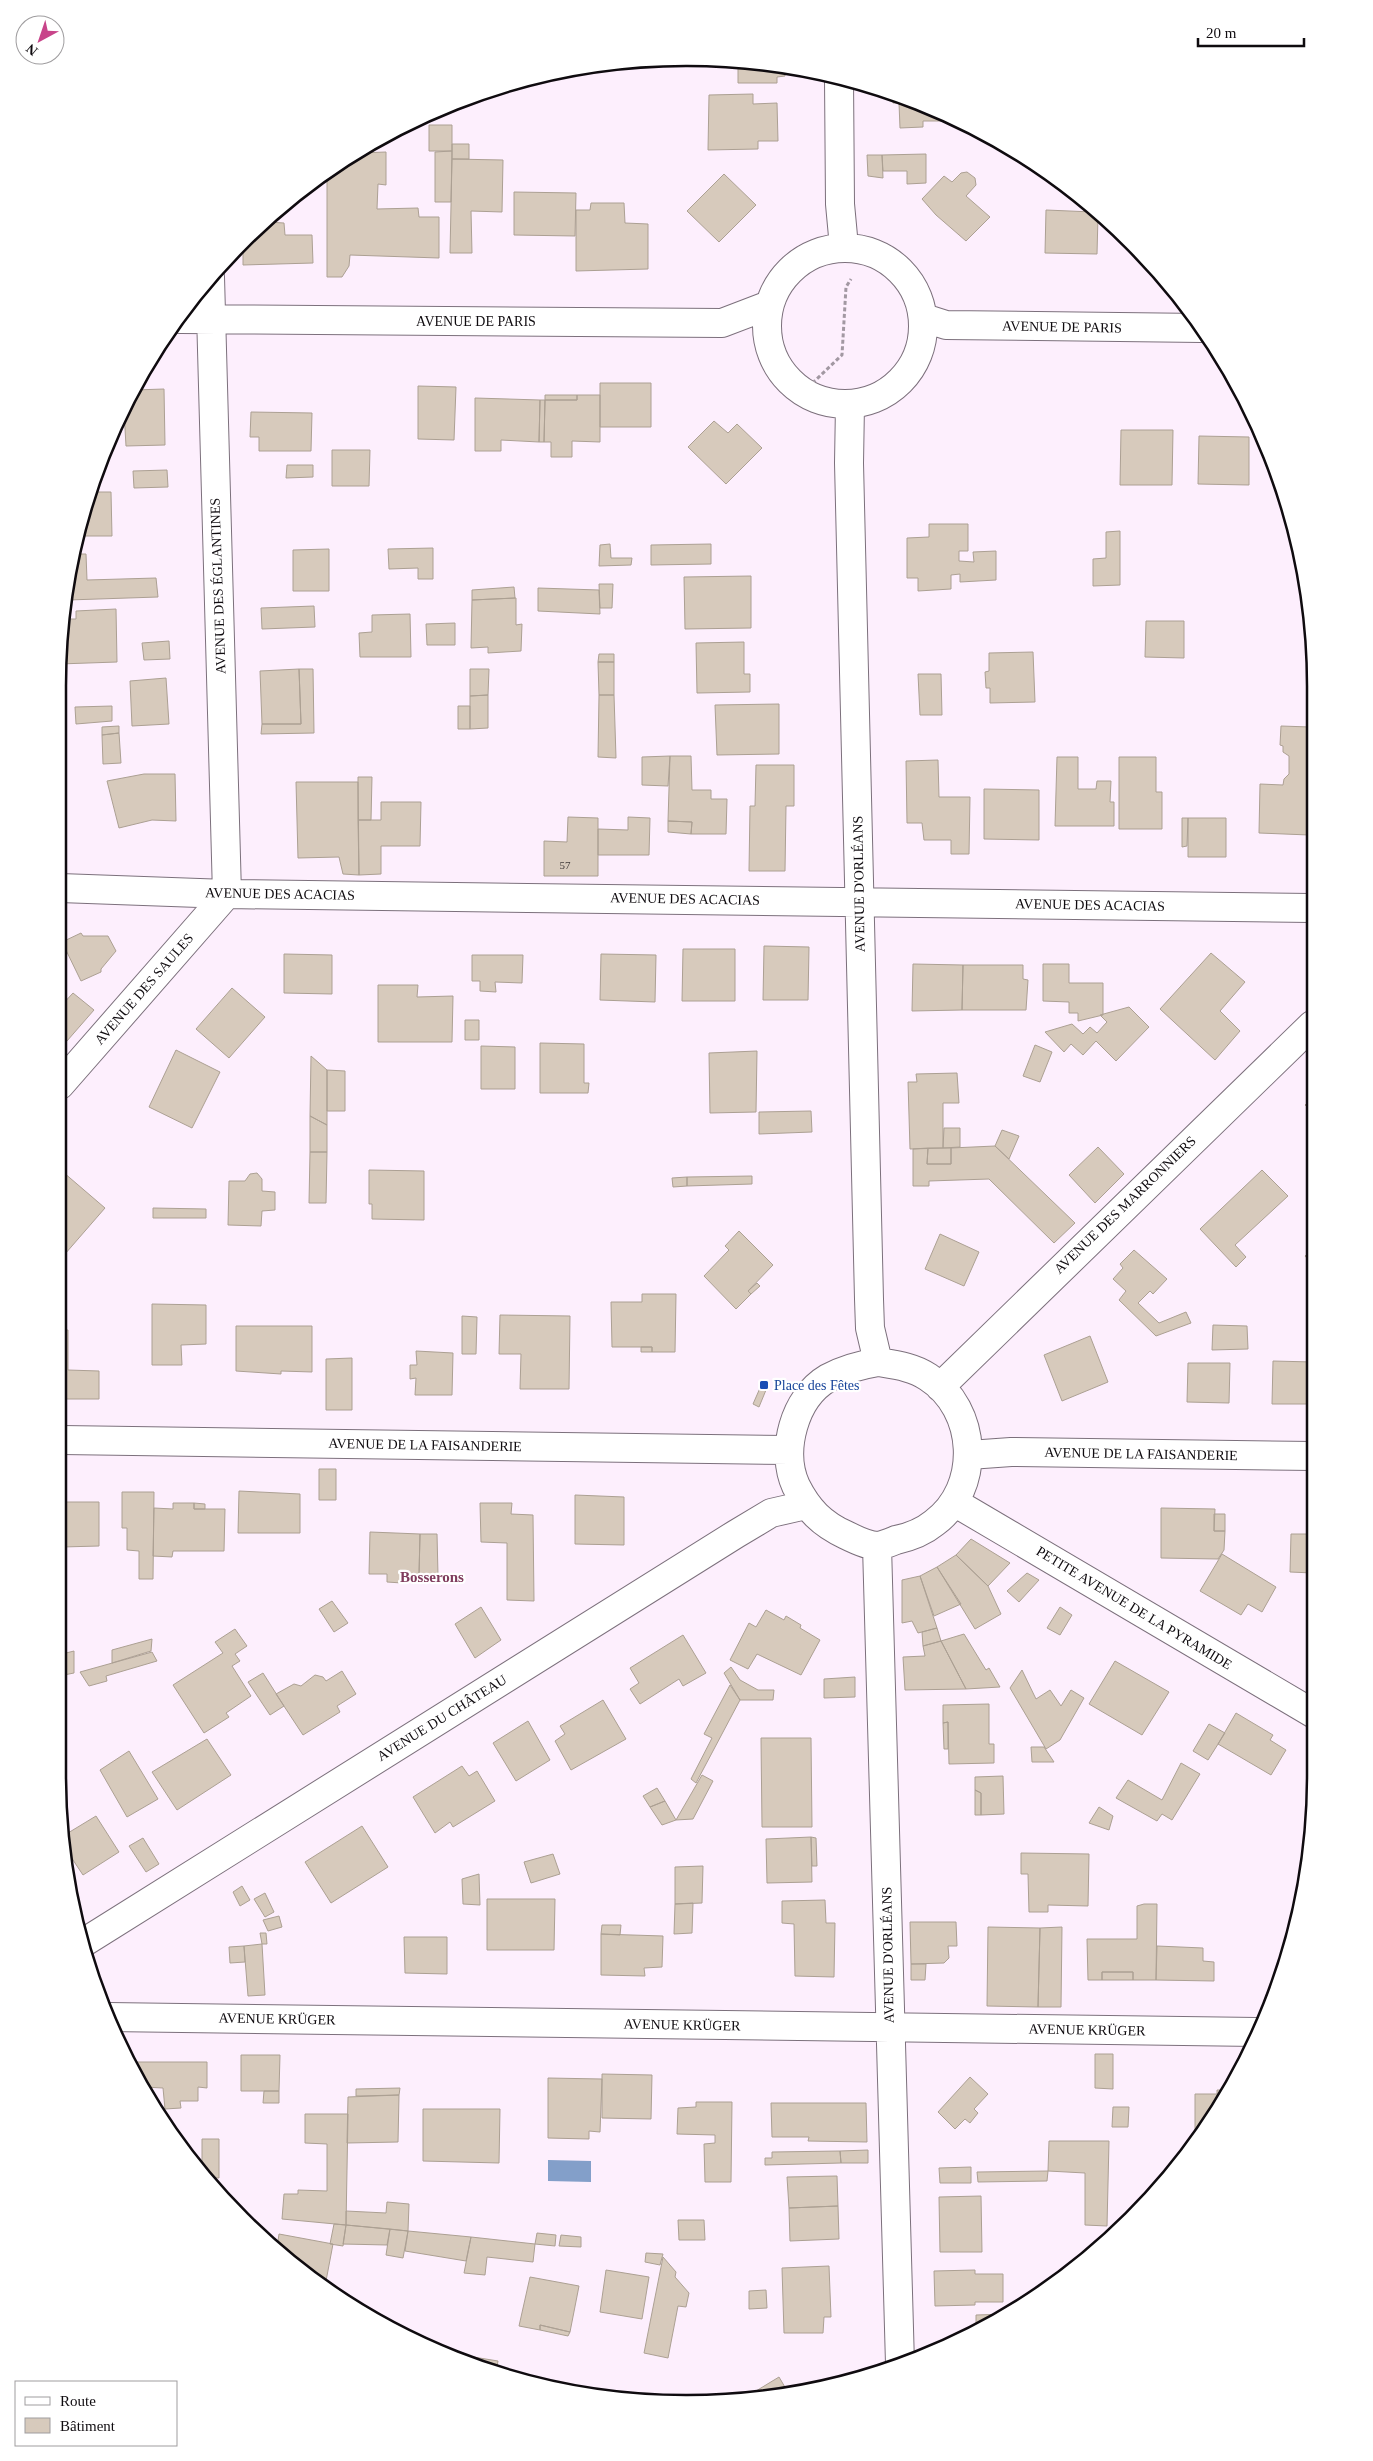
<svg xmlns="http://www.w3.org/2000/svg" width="1373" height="2461" viewBox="0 0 1373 2461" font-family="'Times New Roman',serif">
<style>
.water{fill:#839fc9}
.building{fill:#d7cabc;stroke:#aca093}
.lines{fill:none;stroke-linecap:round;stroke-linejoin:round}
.street-casing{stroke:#7c707c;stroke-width:30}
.path{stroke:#a298a2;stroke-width:3;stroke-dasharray:4 2.5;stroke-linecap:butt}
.street{stroke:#fff;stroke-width:28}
.transit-dot{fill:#1a4fb4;stroke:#fff;stroke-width:2}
.labels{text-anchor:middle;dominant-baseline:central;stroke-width:4.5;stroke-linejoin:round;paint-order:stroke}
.number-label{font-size:11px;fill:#413b3a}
.street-label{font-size:14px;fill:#0f0b0f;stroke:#fff}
.transit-label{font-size:14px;fill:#164399;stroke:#fff;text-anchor:start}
.neighbourhood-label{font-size:15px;font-weight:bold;fill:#7f3c5d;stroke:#fff}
.rim{fill:none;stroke:#0f0b0f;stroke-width:2.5}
</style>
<rect width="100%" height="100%" fill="#fdeffd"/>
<path class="water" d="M548,2160L591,2161V2182L548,2181Z"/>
<path class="building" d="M738,62L769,63L776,65V68L784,67L785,76L777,77V83H738Z
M893,93L945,117V121H923V127L900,128L899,103H893Z
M753,94V104L777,103L778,141H758V149L708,150L709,95Z
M429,125H452V151H429Z
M452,144H469V159H452Z
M452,151L451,202H435V152Z
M386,152V185L378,184L377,209L418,208L419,217H439V258L350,255L349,266L342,277H327V173L359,153Z
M926,154V183L907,184V171H883L882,155Z
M867,155H882L883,178L868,176Z
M452,159L503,160L502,212L471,211L472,253H450Z
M967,172L975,178L976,185L966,196L990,217L966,241L936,215L922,199L944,176L952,182L961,173Z
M724,174L756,205L719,242L687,211Z
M514,192L576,193L575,236L514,235Z
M591,203H624L625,223L648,224V269L576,271V210H590Z
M1046,210L1093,212L1098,216L1097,254L1045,253Z
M267,222L284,223L285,235H312L313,263L243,265V244Z
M1134,246L1143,256H1134Z
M600,383H651V427H600Z
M418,386L456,387L454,440L418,439Z
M164,389L165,445L126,446L124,411L134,390Z
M545,395H577V400H545Z
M577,395H600V442L572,441V457H551V442H544L545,400H577Z
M475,398L540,400L539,442L501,440V451H475Z
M540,400H545L544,442H539Z
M251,412L312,413L311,451H259V437H250Z
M714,421L728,433L737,424L762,448L726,484L688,447Z
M1121,430H1173L1172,485H1120Z
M1199,436L1249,437V485L1198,484Z
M332,450H370L369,486H332Z
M287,465H313V477L286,478Z
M167,470L168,487L134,488L133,471Z
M89,492H111L112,536H81Z
M929,524H968V551H959V561L974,562L973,552L996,551V580L960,582V574L951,575V589L918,591V578H907V538L929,537Z
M1120,531V585L1093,586V559L1106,558V532Z
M610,544L611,558H632L631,565L599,566L600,545Z
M711,544V564L651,565V545Z
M433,548V579H418V568L389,569L388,549Z
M329,549V591H293V550Z
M77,554H86L87,580L156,578L158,597L68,600Z
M751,576V628L685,629L684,577Z
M599,584H613L612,608H600Z
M514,587L515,598L472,600V590Z
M538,588L599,590L600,614L538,611Z
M516,598V625L522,624L521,651L488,653V647L471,648L472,600Z
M314,606L315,627L262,629L261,608Z
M116,609L117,662L59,664L60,637H67V619H76V611Z
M410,614L411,657H360L359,633L372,632V615Z
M1146,621H1184V658L1145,657Z
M455,623V645H427L426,624Z
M169,641L170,659L144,660L142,643Z
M744,642V674H750V692L697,693L696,643Z
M1033,652L1035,702L990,703V688H986L985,672L989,671V653Z
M599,654H614V662H598Z
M598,662H614V695H599Z
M299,669H313L314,733L261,734L262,724H301Z
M299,669L301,724H262L260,671Z
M470,669H489L488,695L470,696Z
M918,674H941L942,715H920Z
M166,678L169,724L132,726L130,681Z
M488,695V728L470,729V696Z
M599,695H614L616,758L598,757Z
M779,704V754L717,755L715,705Z
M112,706V721L76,724L75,707Z
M458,706H470V729H458Z
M119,726V733L102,735V727Z
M1281,726L1310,727L1309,835L1259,833L1260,784L1283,785L1284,779L1289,774V756L1283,752V746L1280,745Z
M119,733L121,763L103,764L102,735Z
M670,756H691L692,790H711V799H727L726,834H691L692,822L668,821Z
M670,756L668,786L642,785V757Z
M1057,757H1078V789H1096L1097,781H1111L1110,802H1114V826H1055Z
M1119,757H1156V792H1162V829H1119Z
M938,760L939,797H970L969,854H951V840H924L922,823H907L906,761Z
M756,765H794V806H786L785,871H749L750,806H755Z
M144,774H175L176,821L152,820L119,828L107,781Z
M358,777H372L371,820H358Z
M296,782H358L359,875L343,874L339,857L298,858Z
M984,789L1039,790V840L984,839Z
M381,802H421L420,846H381V874L359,875L358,820H381Z
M568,817L598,818V876H544V841L567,842Z
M628,817L650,818L649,855H598V829L628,830Z
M1182,818H1188L1187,846L1182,847Z
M1188,818H1226V857H1188Z
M668,821L692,822L691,834L668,832Z
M81,933L83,936H108L116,951L101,969V972L81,981L62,942Z
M764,946L809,947L808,1000H763Z
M683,949H735V1001H682Z
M1211,953L1245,982L1220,1011L1240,1031L1215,1060L1160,1009Z
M284,954L332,955V994L284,993Z
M601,954L656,955L655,1002L600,1000Z
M472,955H523L522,983L495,982L496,992L480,991V981H472Z
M913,964L963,965L962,1010L912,1011Z
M1043,964H1069V983H1103V1015L1078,1021V1013H1069V1002L1043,1001Z
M963,965H1023V979L1028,980L1026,1010H962Z
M378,985H418L417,997L453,996L452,1042H378Z
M232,988L265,1017L229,1058L196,1029Z
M73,993L94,1010L60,1049V1007Z
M1129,1007L1149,1027L1116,1061L1096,1041L1083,1055L1071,1044L1064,1052L1045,1032L1072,1024L1083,1034L1090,1027L1097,1033L1107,1022L1100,1015Z
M465,1020H479V1040H465Z
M540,1043L584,1044V1083H589L588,1093H540Z
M1035,1045L1052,1052L1040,1082L1023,1076Z
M481,1046L515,1047V1089H481Z
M176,1050L220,1072L192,1128L149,1107Z
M757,1051L756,1112L710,1113L709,1053Z
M311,1056L327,1070V1125L310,1116Z
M327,1070L345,1071V1111H327Z
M957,1073L959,1103H943V1148L910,1149L908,1082H917L916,1074Z
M1312,1098V1112L1305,1105Z
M811,1111L812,1132L759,1134V1112Z
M310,1116L327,1125V1152H310Z
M944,1128H960V1147L943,1148Z
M1002,1130L1019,1136L1009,1159L995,1146Z
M995,1146L1075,1223L1054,1243L989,1179L929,1181V1186H913V1149L928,1148L927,1164H951V1148Z
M1098,1147L1124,1174L1095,1203L1069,1175Z
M928,1148H951V1164H927Z
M310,1152H327L326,1203H309Z
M369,1170L424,1171V1220L372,1219V1204H369Z
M1262,1170L1288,1196L1235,1245L1246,1257L1236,1267L1200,1229Z
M63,1172L105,1208L65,1254L61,1250V1175Z
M257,1173L262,1179V1191L275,1192V1210L262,1211L261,1226L228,1225L229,1181H245L250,1174Z
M752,1176V1184L687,1186V1177Z
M687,1177V1186L673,1187L672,1178Z
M153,1208L206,1209V1218H153Z
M739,1231L773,1265L748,1291L751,1294L736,1309L704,1276L729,1250L725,1246Z
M940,1234L979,1252L964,1286L925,1269Z
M1312,1249V1264L1305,1256Z
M1134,1250L1167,1279L1153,1294L1150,1291L1138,1303L1159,1323L1186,1312L1191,1323L1156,1336L1119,1300L1126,1291L1113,1279L1123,1268L1120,1264Z
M757,1283L760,1286L751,1294L748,1291Z
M642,1294H676L675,1352H652V1347H612L611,1302H642Z
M152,1304L206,1305V1344L181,1345L182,1365H152Z
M500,1315L570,1316L569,1389H520L521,1354H499Z
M462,1316L477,1317L476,1354H462Z
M1213,1325L1247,1326L1248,1349L1212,1350Z
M236,1326H312V1372L281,1371V1374L236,1371Z
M61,1330H68V1370L99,1371V1399H61Z
M1090,1336L1108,1382L1062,1401L1044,1355Z
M641,1347H652V1352H641Z
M416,1351L453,1353L452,1395H415L416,1378L410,1379V1365H417Z
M352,1358V1410H326V1359Z
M1273,1361L1313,1362V1404H1272Z
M1188,1363H1230L1229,1403L1187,1402Z
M760,1388L766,1390L759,1407L753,1404Z
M319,1469H336V1500H319Z
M239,1491L300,1494V1533H238Z
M122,1492H154L153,1579H139V1551L127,1550V1528H122Z
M575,1495L624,1497V1545L575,1544Z
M62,1502H99V1546L62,1547Z
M173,1503H194V1509H225L224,1551H173L172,1557L153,1556L154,1508L173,1509Z
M194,1503L205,1504V1509H194Z
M480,1503H512L511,1514L533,1515L534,1601L507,1600V1543L481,1542Z
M1161,1508L1215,1509L1214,1531H1225L1224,1550L1218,1559L1161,1558Z
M1214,1514H1225V1531H1214Z
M370,1532L420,1534L419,1575L403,1574L402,1583L387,1582V1574H369Z
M420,1534H437L438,1575H419Z
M1291,1534H1313V1573L1290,1572Z
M971,1539L1010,1563L988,1586L956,1555Z
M1222,1554L1276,1587L1262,1612L1248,1604L1241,1615L1200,1591Z
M956,1555L988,1586L1001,1614L975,1629L937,1567Z
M937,1567L961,1604L934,1616L920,1576Z
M1027,1573L1039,1580L1019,1602L1007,1591Z
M920,1576L937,1628L918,1633L912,1621L902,1623V1580Z
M332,1601L348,1623L334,1632L319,1609Z
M1313,1606L1314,1622L1307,1618Z
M481,1607L501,1640L475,1658L455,1624Z
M1060,1607L1072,1615L1060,1635L1047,1628Z
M766,1610L784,1620L786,1616L801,1625L800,1628L820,1640L801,1675L757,1654L748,1669L730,1660L749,1623L756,1627Z
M937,1628L941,1641L923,1646L922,1632Z
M235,1629L247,1646L235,1654L240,1661L232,1666L251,1696L226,1713L229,1717L204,1733L173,1685L223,1653L215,1642Z
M964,1634L986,1670L989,1668L1000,1687L966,1689L941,1641Z
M683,1635L706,1673L683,1686L679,1679L640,1704L630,1689L639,1683L630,1668Z
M152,1639L151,1651L112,1663V1650Z
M941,1641L966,1689L905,1690L903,1657L925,1656L923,1646Z
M74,1651V1673L64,1675L62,1654Z
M152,1652L157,1661L106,1676L107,1681L89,1686L80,1672Z
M1115,1661L1169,1692L1142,1735L1089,1704Z
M731,1667L740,1680L758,1690H774L773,1700H740L724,1673Z
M1022,1670L1036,1699L1050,1690L1061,1706L1071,1690L1084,1698L1060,1740L1046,1749L1010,1688Z
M342,1671L356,1694L337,1706L340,1712L303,1735L276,1694L294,1684L301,1686L315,1675L323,1677L326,1681Z
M263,1673L284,1706L270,1715L248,1682Z
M855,1677V1697L824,1698V1679Z
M730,1685L740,1700L696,1783L691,1779L712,1738L704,1734Z
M603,1700L626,1739L571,1770L555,1741L565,1734L560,1726Z
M989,1704V1744H994V1763L949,1764L948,1722L943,1723V1705Z
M1236,1713L1273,1735L1270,1740L1286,1750L1271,1775L1218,1744Z
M528,1721L550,1760L516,1781L493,1743Z
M948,1722V1749H944L943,1723Z
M1209,1724L1225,1733L1208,1760L1193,1751Z
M761,1738H811L812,1827H762Z
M207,1739L231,1775L177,1810L152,1772Z
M1031,1747H1044L1054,1762H1032Z
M129,1751L158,1799L127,1817L100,1770Z
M1181,1763L1200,1774L1172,1820L1162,1814L1157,1821L1116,1798L1128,1780L1162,1800Z
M462,1766L469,1776L477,1771L495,1801L453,1827L450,1822L435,1833L413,1797Z
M702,1775L713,1781L693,1819L676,1820Z
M1003,1776L1004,1814L981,1815V1793L975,1790V1777Z
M657,1788L665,1801L650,1807L643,1796Z
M975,1790L981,1793V1815H975Z
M1314,1800V1814L1308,1810Z
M665,1801L676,1820L662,1825L650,1807Z
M1099,1807L1113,1816L1109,1830L1089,1823Z
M96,1816L119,1852L83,1875L63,1845V1836Z
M362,1826L388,1867L331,1903L305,1862Z
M811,1837L816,1838L817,1866H812Z
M811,1837L812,1882L767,1883L766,1839Z
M143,1838L159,1864L146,1872L129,1846Z
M1021,1853L1089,1854L1088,1906L1048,1905V1912H1029L1028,1874H1021Z
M553,1854L560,1874L531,1883L524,1862Z
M703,1866L702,1903L675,1904V1867Z
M479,1874L480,1905L463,1904L462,1879Z
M1300,1883H1301L1298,1898L1295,1897Z
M242,1886L250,1900L240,1906L233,1892Z
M265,1893L274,1912L265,1917L254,1899Z
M487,1899H555L554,1950H487Z
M825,1900L826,1923H835L834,1977L795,1976L794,1924L782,1923V1901Z
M693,1903L692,1933L674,1934L675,1904Z
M1144,1904H1157L1156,1980H1133V1972H1102V1980H1088L1087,1939H1137V1906Z
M279,1916L282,1927L268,1931L263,1920Z
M910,1922H956L957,1946H948L949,1958L944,1963L911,1964Z
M602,1925H621L620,1935L601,1934Z
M988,1927L1040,1928L1038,2007L987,2006Z
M1062,1927L1061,2007H1038L1040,1928Z
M260,1933H266L267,1944H262Z
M601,1934L663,1936L662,1967L644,1968L645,1976L601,1975Z
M404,1937H447V1974L405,1973Z
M262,1944L265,1995L248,1996L244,1946Z
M244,1946L245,1962L230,1963L229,1947Z
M1157,1946L1203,1948V1961L1214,1962V1981L1156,1980Z
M911,1964H926L925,1980H911Z
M1102,1972H1133V1980H1102Z
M1095,2054H1113V2089L1095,2088Z
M241,2055H280L279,2091H241Z
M133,2062H207V2088L198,2087V2101H180L181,2108L165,2109L163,2088L144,2087L133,2070Z
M602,2074L652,2075L651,2119L602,2118Z
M970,2077L988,2094L974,2109L978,2113L970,2123L965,2119L955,2129L938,2112Z
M548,2078L602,2079L600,2132L589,2131V2139L548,2138Z
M400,2088L399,2095L356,2096V2089Z
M1217,2090H1231L1195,2140V2094H1217Z
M264,2091H279V2103H263Z
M399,2095L398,2142L347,2143L348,2097Z
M696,2102H732L731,2182H705L704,2144L715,2143V2135L677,2134L678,2108L696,2107Z
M771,2103H866L867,2142L808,2141L809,2137H772Z
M1113,2107H1129L1128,2127H1112Z
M423,2109H500L499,2163L423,2161Z
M305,2114H348L346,2225L282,2219L284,2194H298V2190L327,2191V2144L305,2143Z
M202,2139H219V2178L205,2177L202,2174Z
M1049,2141H1109L1107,2226L1085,2225V2173L1048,2171Z
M868,2150V2163H841L840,2151Z
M840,2151L841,2163L765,2165V2158H772V2152Z
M971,2167V2183H940L939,2168Z
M1048,2171L1047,2181L978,2182L977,2172Z
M837,2176L838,2206L789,2208L787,2177Z
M981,2196L982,2252H940L939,2197Z
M387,2202L409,2204L408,2231L346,2225V2211L386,2213Z
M838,2206L839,2239L790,2241L789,2208Z
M678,2220H704L705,2240H679Z
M334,2224L346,2225L343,2246L330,2244Z
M346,2225L390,2229L387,2245L343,2244Z
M390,2229L408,2231L403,2258L386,2255Z
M408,2231L471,2237L466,2261L405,2251Z
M537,2233L556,2235L555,2246L535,2244Z
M279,2234L333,2244L326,2281L314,2279L277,2248Z
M561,2235L581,2237V2247L559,2246Z
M471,2237L535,2244L533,2262L487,2257L485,2275L464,2273Z
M646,2253L663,2254L660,2265L645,2262Z
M663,2257L676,2272L675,2277L689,2293L686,2307L678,2306L668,2358L644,2353Z
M829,2266L831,2317H824L823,2333H784L782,2268Z
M606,2270L649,2277L642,2319L600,2312Z
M975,2270V2274H1003V2302H975V2305L935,2306L934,2271Z
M530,2277L579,2286L570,2332L540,2325V2330L519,2326Z
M766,2290L767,2308L749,2309V2291Z
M362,2312L378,2315L377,2321Z
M1009,2314L1001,2319L976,2332V2315Z
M540,2325L570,2332L568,2336L540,2330Z
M426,2345L449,2350L448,2354Z
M461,2355L498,2361L496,2372L460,2358Z
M779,2377L789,2394L760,2398L756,2391Z"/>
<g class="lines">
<defs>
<path id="street" d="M839,79L840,204L844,247
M767 326a78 78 0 1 1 156 0a78 78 0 1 1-156 0Z
M924,318L946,325L1202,328
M180,319L722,323L769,305
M850,405L849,463L869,1299L870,1328L878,1362
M60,888L227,894L1311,908
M60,1085L227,894L210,277
M878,1362C896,1365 913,1367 928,1377C978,1409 982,1488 934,1523C923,1532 910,1537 896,1540C891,1542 884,1545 878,1546C869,1546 854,1539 846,1535C822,1524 808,1510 796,1486C780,1451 794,1398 828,1378C844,1369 860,1365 878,1362Z
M940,1387L1312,1025
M62,1440L789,1450
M969,1455L1011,1452L1313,1456
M954,1502L1314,1714
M877,1546L900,2364
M83,1943L736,1534L771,1513L806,1505
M108,2017L1257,2032"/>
</defs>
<use href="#street" class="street-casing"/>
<path class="path" d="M803,392L842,355L846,287L851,279"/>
<use href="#street" class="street"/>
</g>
<rect class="transit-dot" x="759" y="1380" width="10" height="10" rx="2.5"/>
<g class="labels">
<g class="number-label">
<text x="565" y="865">57</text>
</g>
<g class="street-label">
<text x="476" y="321">AVENUE DE PARIS</text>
<text transform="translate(1062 327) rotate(1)">AVENUE DE PARIS</text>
<text transform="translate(218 586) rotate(-92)">AVENUE DES ÉGLANTINES</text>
<text transform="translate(859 884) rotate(-91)">AVENUE D'ORLÉANS</text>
<text transform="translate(280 894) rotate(1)">AVENUE DES ACACIAS</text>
<text transform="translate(685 899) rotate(1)">AVENUE DES ACACIAS</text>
<text transform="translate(1090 905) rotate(1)">AVENUE DES ACACIAS</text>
<text transform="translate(144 989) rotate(-49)">AVENUE DES SAULES</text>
<text transform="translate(1125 1205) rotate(-44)">AVENUE DES MARRONNIERS</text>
<text transform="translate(425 1445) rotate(1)">AVENUE DE LA FAISANDERIE</text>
<text transform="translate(1141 1454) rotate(1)">AVENUE DE LA FAISANDERIE</text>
<text transform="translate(1134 1608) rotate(31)">PETITE AVENUE DE LA PYRAMIDE</text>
<text transform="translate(442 1718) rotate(-32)">AVENUE DU CHÂTEAU</text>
<text transform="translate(888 1955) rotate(-91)">AVENUE D'ORLÉANS</text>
<text transform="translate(277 2019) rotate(1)">AVENUE KRÜGER</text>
<text transform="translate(682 2025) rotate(1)">AVENUE KRÜGER</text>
<text transform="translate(1087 2030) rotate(1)">AVENUE KRÜGER</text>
</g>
<g class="transit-label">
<text x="774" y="1385">Place des Fêtes</text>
</g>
<g class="neighbourhood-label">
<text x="432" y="1577">Bosserons</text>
</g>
</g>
<path d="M0 0H1373V2461H0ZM686 66H687A620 620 0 0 1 1307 686V1775A620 620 0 0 1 687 2395H686A620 620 0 0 1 66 1775V686A620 620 0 0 1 686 66Z" fill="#fff" fill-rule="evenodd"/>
<path class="rim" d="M686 66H687A620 620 0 0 1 1307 686V1775A620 620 0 0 1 687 2395H686A620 620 0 0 1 66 1775V686A620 620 0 0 1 686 66Z"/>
<rect x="15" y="2381" width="162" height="65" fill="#ffffff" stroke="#9f9d9f"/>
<rect x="25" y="2397" width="25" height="8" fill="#ffffff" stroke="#9f9d9f"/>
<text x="60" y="2406" font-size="15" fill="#0f0b0f">Route</text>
<rect x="25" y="2418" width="25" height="15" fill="#d7cabc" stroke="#9f9d9f"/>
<text x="60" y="2431" font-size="15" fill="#0f0b0f">Bâtiment</text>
<g transform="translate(40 40) rotate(220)"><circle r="24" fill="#ffffff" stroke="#9f9d9f"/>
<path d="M0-4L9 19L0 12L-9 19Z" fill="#c8448a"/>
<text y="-8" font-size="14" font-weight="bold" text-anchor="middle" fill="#0f0b0f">N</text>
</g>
<path d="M1198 38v8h106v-8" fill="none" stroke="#0f0b0f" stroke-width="2.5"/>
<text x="1206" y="38" font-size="15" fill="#0f0b0f" stroke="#ffffff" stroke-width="4" paint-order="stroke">20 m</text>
</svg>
